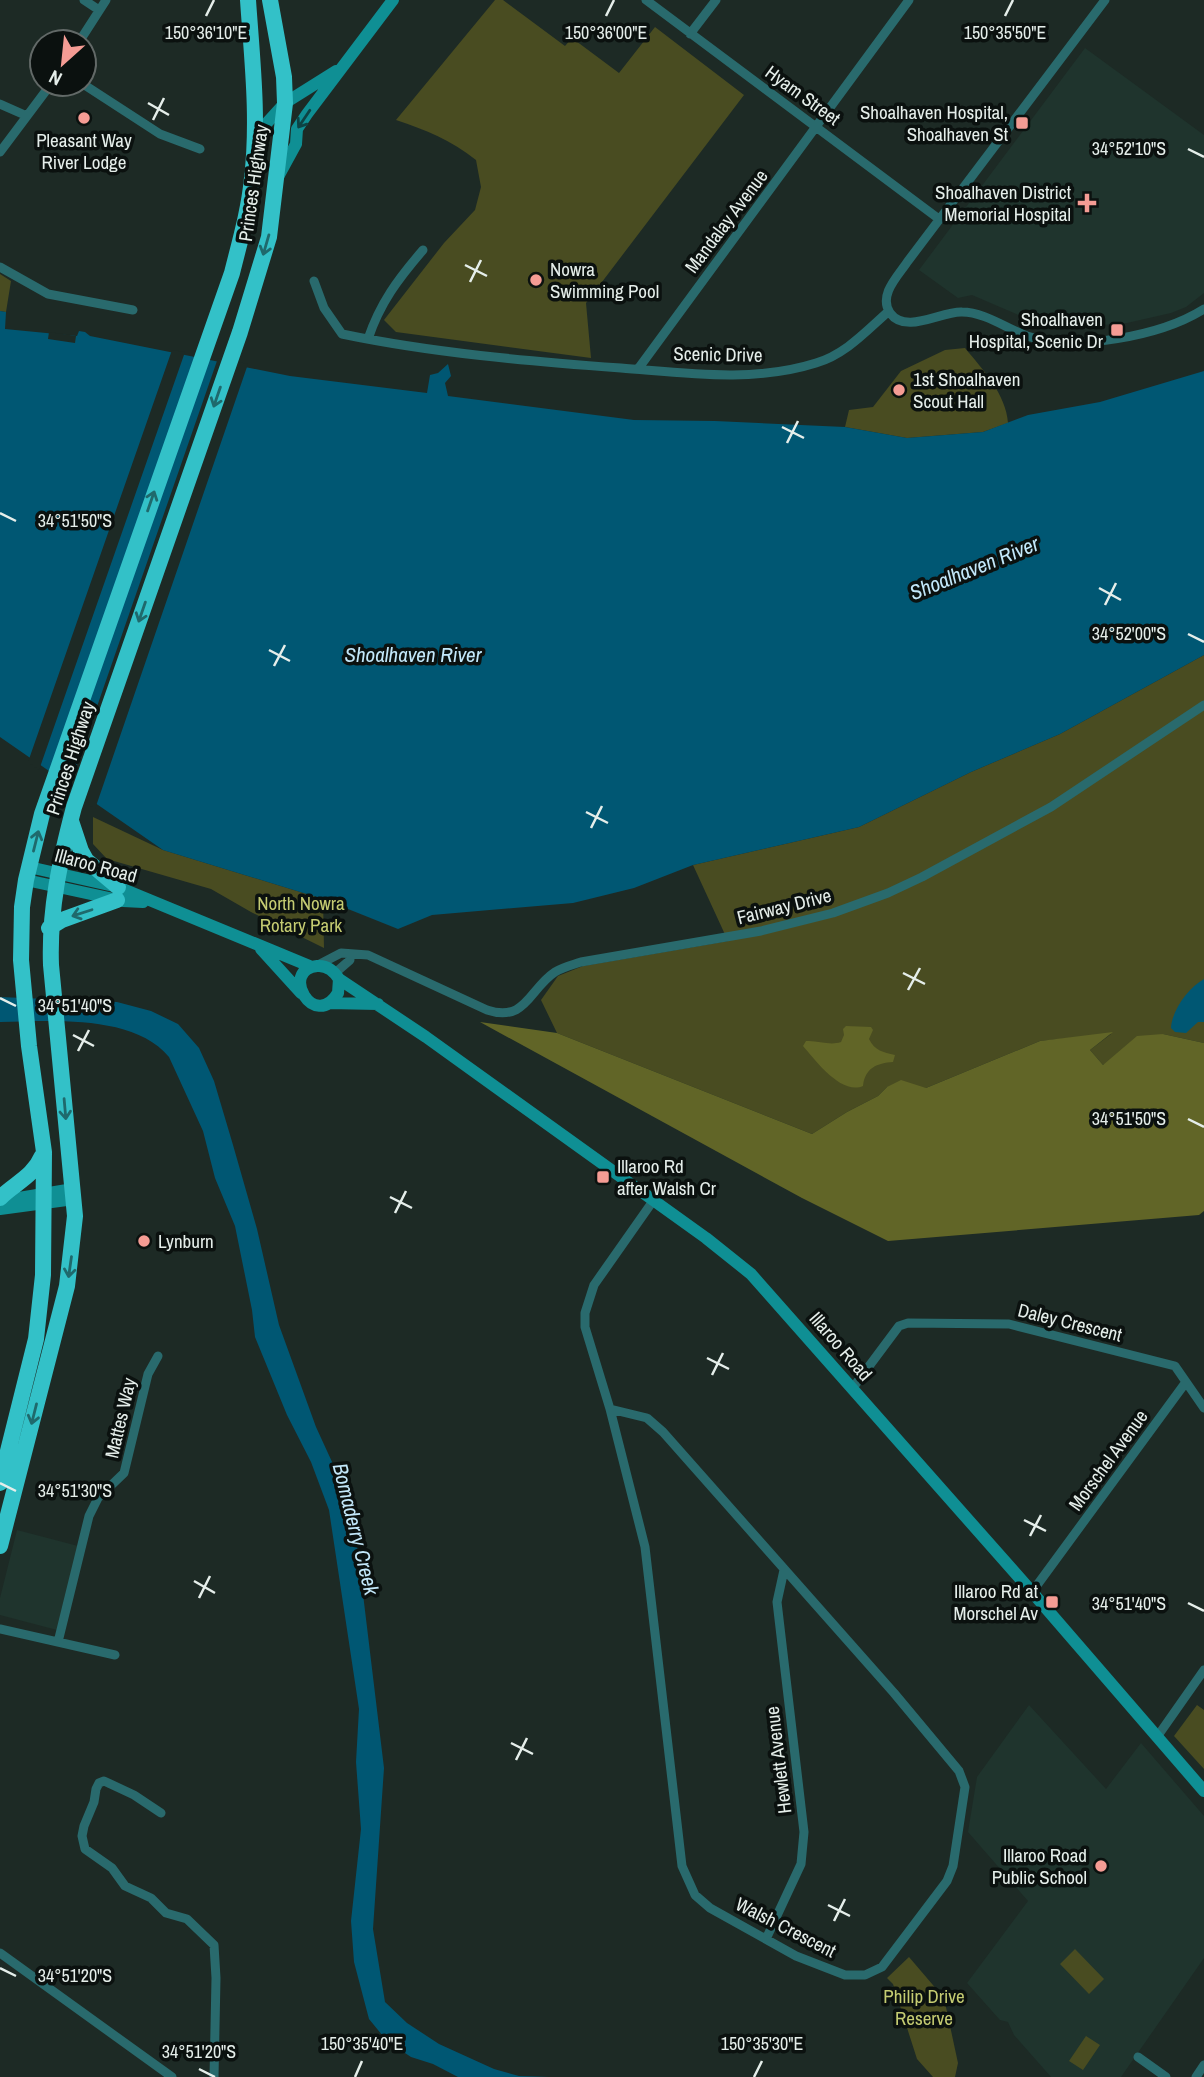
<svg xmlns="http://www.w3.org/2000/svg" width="1204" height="2077" viewBox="0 0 1204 2077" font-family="'Archivo Narrow',sans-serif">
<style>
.built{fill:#1f342d}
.green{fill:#494c21}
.forest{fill:#616527}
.water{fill:#005773}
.pier{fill:#1d2a25}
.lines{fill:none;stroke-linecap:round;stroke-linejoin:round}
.street{stroke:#296a6d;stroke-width:9}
.secondary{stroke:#0f8f94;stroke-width:12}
.highway{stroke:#33c1c8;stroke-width:16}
.oneway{stroke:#0d4344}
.oneway2{stroke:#1f696c}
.ticks{fill:none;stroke:#e5eeea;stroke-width:2.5}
.poi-dot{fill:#f59c94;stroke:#0b110f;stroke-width:2.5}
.labels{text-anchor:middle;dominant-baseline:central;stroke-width:7;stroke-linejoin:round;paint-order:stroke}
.street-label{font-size:19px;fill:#e5eeea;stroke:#0b110f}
.poi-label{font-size:19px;fill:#e5eeea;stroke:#0b110f;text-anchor:end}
.park-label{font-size:19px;fill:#c5cc72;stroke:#0b110f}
.water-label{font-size:21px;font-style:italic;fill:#c3e8fa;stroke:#0b110f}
.ticks-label{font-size:18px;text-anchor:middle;fill:#e5eeea;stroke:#0b110f;stroke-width:7;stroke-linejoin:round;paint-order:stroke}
</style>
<rect width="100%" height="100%" fill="#1d2a25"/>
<path class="built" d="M1085,48L1204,135V293L1186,307L1171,313L1127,323L1051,329L972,295L958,298L919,270Z
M17,1530L78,1546L57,1630L0,1615V1598Z
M1029,1705L1106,1789L1141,1743L1204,1816V1958L1121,2077H1051L1014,2035L1008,2022L1000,2020L967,1983L1028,1901L968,1832L977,1777Z"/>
<path class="green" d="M495,0H503L565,46L572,38L619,73L655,27L744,95L586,303L591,358L396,332L384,320L444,243L475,210L481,187L476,160C451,140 426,130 396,120Z
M0,274L11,281L6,312L0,311Z
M965,348C983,370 1006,394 1008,423L983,432L907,438L845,427L849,410L873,407L901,371L945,350Z
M1204,655V1043L1163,1034L1103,1065L1090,1050L1111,1034L1040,1041L926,1088L887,1087L878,1096L847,1112L812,1134L557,1033L541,1000L558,976L583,966L728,941L693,865L859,827L971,772L1060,734Z
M93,817L163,850L323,899L324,948L251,912L211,889L107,859L93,844Z
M1197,1705L1204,1710V1769L1174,1736Z
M1075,1949L1104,1979L1089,1994L1060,1964Z
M909,1957L944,1998L958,2063L955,2077H933L917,2059L893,1984L887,1978Z
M1086,2036L1100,2045L1083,2070L1069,2061Z"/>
<path class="forest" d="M480,1022L557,1033L812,1134L847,1112L878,1096L887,1087L901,1080L926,1088L1040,1041L1113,1032L1090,1050L1103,1065L1137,1036L1163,1034L1204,1043V1211L1199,1215L888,1241L802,1198Z
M846,1026L871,1027L873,1030L869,1039C875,1051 883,1052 895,1055L893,1062C877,1063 865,1068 863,1086C841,1095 816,1061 803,1046L806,1041C818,1040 829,1046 841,1042L844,1035L843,1029Z"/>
<path class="water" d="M0,311L6,312L5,329L77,336L79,331L85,332L90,336L290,376L427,393L430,375L438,373L448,364L451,376L445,383L448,396L634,420L715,421L845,427L907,438L983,432L1028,415L1100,402L1204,371V655L1060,734L971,772L859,827L693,865L634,888L573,903L432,915L398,929L323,899L163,850L0,737Z
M1204,979V1022H1198L1186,1033L1175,1032L1171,1028C1172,1010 1188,988 1204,979Z
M0,997L117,1002L151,1011L178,1024L199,1048L214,1081L233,1145L257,1229L279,1325L316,1427L344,1488L356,1536L384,1768L373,1929L385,2002L407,2023L439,2044L494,2069L519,2076L549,2077H458L433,2064L411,2057L387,2041L369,2019L354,1962L351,1921L361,1829L356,1762L359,1709L329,1510L311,1462L287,1415L255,1337L252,1310L235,1226L215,1178L203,1131L169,1057C134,1014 50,1021 0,1022Z"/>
<path class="pier" d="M49,332L76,336L75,343L48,339Z
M172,350L185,352L39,770L28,762Z
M218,358L248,364L95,809L68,790Z"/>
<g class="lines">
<path class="street" d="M84,0L99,10
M646,0L939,219
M1105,0L908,261C898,276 878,295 890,313C906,335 941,311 962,312C984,312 1006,328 1027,336C1075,352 1161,336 1204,309
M690,34L716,0
M79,42L106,0
M83,84L160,134L200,149
M0,104L27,116
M0,152L51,84
M0,267L48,294L133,310
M314,281L324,308L342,334C433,353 527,361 621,368C686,373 753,383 816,363C846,354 866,331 889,311
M368,339C380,303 398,279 423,250
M638,369L909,0
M318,965L341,953L368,955L487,1010C526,1023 529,989 555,972C563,967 572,965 581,962L761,931L833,913L888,893L922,877L1051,807L1204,705
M335,973L350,960L349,954
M852,1389L899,1326L908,1323L1009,1324L1175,1366L1204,1408
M610,1409L647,1418L663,1432L894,1693L959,1771L965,1787L953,1866L947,1881L882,1967L865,1975H845L796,1956L710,1908L695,1895L682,1866L645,1547L610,1409L585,1327V1313L594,1285L653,1201
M1032,1592L1186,1382
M0,1629L115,1655
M58,1642L89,1516L98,1498L124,1473L148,1374L158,1356
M1157,1737L1204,1670
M161,1813L134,1795L104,1781L99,1783L96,1789L94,1802L84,1826L82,1836L85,1849L112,1868L125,1886L151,1898L166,1913L187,1919L214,1945L216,1978L214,2077
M766,1939L801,1864L804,1832L777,1602L784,1570
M0,1953L172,2077
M1138,2057L1166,2077
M1196,2077L1204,2065"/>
<path class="secondary" d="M255,136L285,103L336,71
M278,177L296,144L297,129L307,114L393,0
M29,867L118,887L312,967
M26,880L123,901L143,902
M261,949L301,993
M339,979L338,993C314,1032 279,970 317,966C327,965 334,971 339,979L426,1037L706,1238L751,1274L1032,1592L1204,1791
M329,1003L378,1004
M0,1201L73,1189
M0,1209L74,1199"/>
<path class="highway" d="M71,821L81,851L86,860L118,887
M49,928L62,920L117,900
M0,1198C15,1183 33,1177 42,1156
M0,1483L36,1339L43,1275L44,1152L29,1046L21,960L22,907L26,880L42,814L232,273C240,241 249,210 252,178C259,118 252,59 248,0
M0,1546L67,1286L75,1216L51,965C49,910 60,860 74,807L240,332L269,237L285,103L284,77L270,0"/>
</g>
<defs><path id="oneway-shaft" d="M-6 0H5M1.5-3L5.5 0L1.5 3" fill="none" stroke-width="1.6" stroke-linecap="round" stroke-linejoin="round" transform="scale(1.75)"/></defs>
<use class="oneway" href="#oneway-shaft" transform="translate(304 119) rotate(124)"/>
<g class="oneway2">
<use href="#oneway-shaft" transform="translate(266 245) rotate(106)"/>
<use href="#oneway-shaft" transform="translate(217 397) rotate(109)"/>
<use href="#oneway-shaft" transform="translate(151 501) rotate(-71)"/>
<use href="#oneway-shaft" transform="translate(142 612) rotate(109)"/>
<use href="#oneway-shaft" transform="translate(36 841) rotate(-76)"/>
<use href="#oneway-shaft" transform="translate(82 913) rotate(162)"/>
<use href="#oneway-shaft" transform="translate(65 1109) rotate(85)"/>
<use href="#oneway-shaft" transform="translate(70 1267) rotate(98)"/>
<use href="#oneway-shaft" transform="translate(34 1414) rotate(104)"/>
</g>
<path class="ticks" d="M206,16L214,0M606,16L614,0M1005,16L1013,0M148,103L169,115M153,120L164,98M1188,149L1204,157M465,265L487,276M470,282L481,260M782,427L804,438M787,443L798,421M0,513L16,521M1099,588L1121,600M1105,605L1116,583M1188,634L1204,642M269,650L290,661M274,666L285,645M586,812L608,823M591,828L602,806M903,973L925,984M908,990L920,968M0,998L16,1006M73,1035L94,1046M78,1051L89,1030M1188,1119L1204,1127M390,1197L412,1208M395,1213L406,1191M707,1358L729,1369M712,1375L723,1353M0,1483L16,1491M1024,1520L1046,1531M1030,1536L1041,1515M194,1581L215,1593M199,1598L210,1576M1188,1603L1204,1611M511,1743L533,1754M516,1760L527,1738M828,1905L850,1916M834,1921L845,1899M0,1968L16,1976M199,2069L215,2077M355,2077L362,2061M754,2077L762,2061"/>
<g class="poi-dot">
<circle cx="84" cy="118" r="7"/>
<rect x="1015" y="116" width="14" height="14" rx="3.5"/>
<path d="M1083.5 192.5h7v7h7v7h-7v7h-7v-7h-7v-7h7z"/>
<circle cx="536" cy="280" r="7"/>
<rect x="1110" y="323" width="14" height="14" rx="3.5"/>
<circle cx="899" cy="390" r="7"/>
<rect x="596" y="1170" width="14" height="14" rx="3.5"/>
<circle cx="144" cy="1241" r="7"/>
<rect x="1045" y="1595" width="14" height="14" rx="3.5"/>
<circle cx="1101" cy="1866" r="7"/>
</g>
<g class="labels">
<g class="street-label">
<text transform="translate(803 95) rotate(36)">Hyam Street</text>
<text transform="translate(253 183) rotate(-82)">Princes Highway</text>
<text transform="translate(726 221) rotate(-53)">Mandalay Avenue</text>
<text transform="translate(718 354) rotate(1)">Scenic Drive</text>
<text transform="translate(70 758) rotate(-72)">Princes Highway</text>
<text transform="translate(96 865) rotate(15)">Illaroo Road</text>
<text transform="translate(784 906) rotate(-14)">Fairway Drive</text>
<text transform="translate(1070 1322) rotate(14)">Daley Crescent</text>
<text transform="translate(841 1346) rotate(49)">Illaroo Road</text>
<text transform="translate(120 1418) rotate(-77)">Mattes Way</text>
<text transform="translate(1108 1460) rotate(-54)">Morschel Avenue</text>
<text transform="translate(778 1760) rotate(-97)">Hewlett Avenue</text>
<text transform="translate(786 1927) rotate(27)">Walsh Crescent</text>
</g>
<g class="poi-label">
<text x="1008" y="112">Shoalhaven Hospital,<tspan x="1008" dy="22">Shoalhaven St</tspan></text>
<text x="84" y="140" text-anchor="middle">Pleasant Way<tspan x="84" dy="22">River Lodge</tspan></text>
<text x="1071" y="192">Shoalhaven District<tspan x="1071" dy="22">Memorial Hospital</tspan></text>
<text x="550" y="269" text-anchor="start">Nowra<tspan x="550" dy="22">Swimming Pool</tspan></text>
<text x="1103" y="319">Shoalhaven<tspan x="1103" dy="22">Hospital, Scenic Dr</tspan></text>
<text x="913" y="379" text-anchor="start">1st Shoalhaven<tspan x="913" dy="22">Scout Hall</tspan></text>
<text x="617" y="1166" text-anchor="start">Illaroo Rd<tspan x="617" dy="22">after Walsh Cr</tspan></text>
<text x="158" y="1241" text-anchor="start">Lynburn</text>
<text x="1038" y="1591">Illaroo Rd at<tspan x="1038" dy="22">Morschel Av</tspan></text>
<text x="1087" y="1855">Illaroo Road<tspan x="1087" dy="22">Public School</tspan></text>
</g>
<g class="park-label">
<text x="301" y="903">North Nowra<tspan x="301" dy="22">Rotary Park</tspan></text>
<text x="924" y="1996">Philip Drive<tspan x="924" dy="22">Reserve</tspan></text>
</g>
<g class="water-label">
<text transform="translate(974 568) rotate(-22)">Shoalhaven River</text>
<text x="413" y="654">Shoalhaven River</text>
<text transform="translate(356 1529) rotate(76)">Bomaderry Creek</text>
</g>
</g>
<g class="ticks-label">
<text x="206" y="39">150°36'10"E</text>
<text x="606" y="39">150°36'00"E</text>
<text x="1005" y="39">150°35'50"E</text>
<text x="1129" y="155">34°52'10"S</text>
<text x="75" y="527">34°51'50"S</text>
<text x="1129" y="640">34°52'00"S</text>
<text x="75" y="1012">34°51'40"S</text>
<text x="1129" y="1125">34°51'50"S</text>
<text x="75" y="1497">34°51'30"S</text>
<text x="1129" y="1610">34°51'40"S</text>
<text x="75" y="1982">34°51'20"S</text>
<text x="362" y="2050">150°35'40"E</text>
<text x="762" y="2050">150°35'30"E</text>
<text x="199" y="2058">34°51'20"S</text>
</g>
<g transform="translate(63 63) rotate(207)"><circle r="33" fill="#0b110f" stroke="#626967" stroke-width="2"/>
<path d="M0-5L12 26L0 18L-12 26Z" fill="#f59c94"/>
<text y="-10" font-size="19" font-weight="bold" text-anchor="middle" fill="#e5eeea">N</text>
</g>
</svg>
